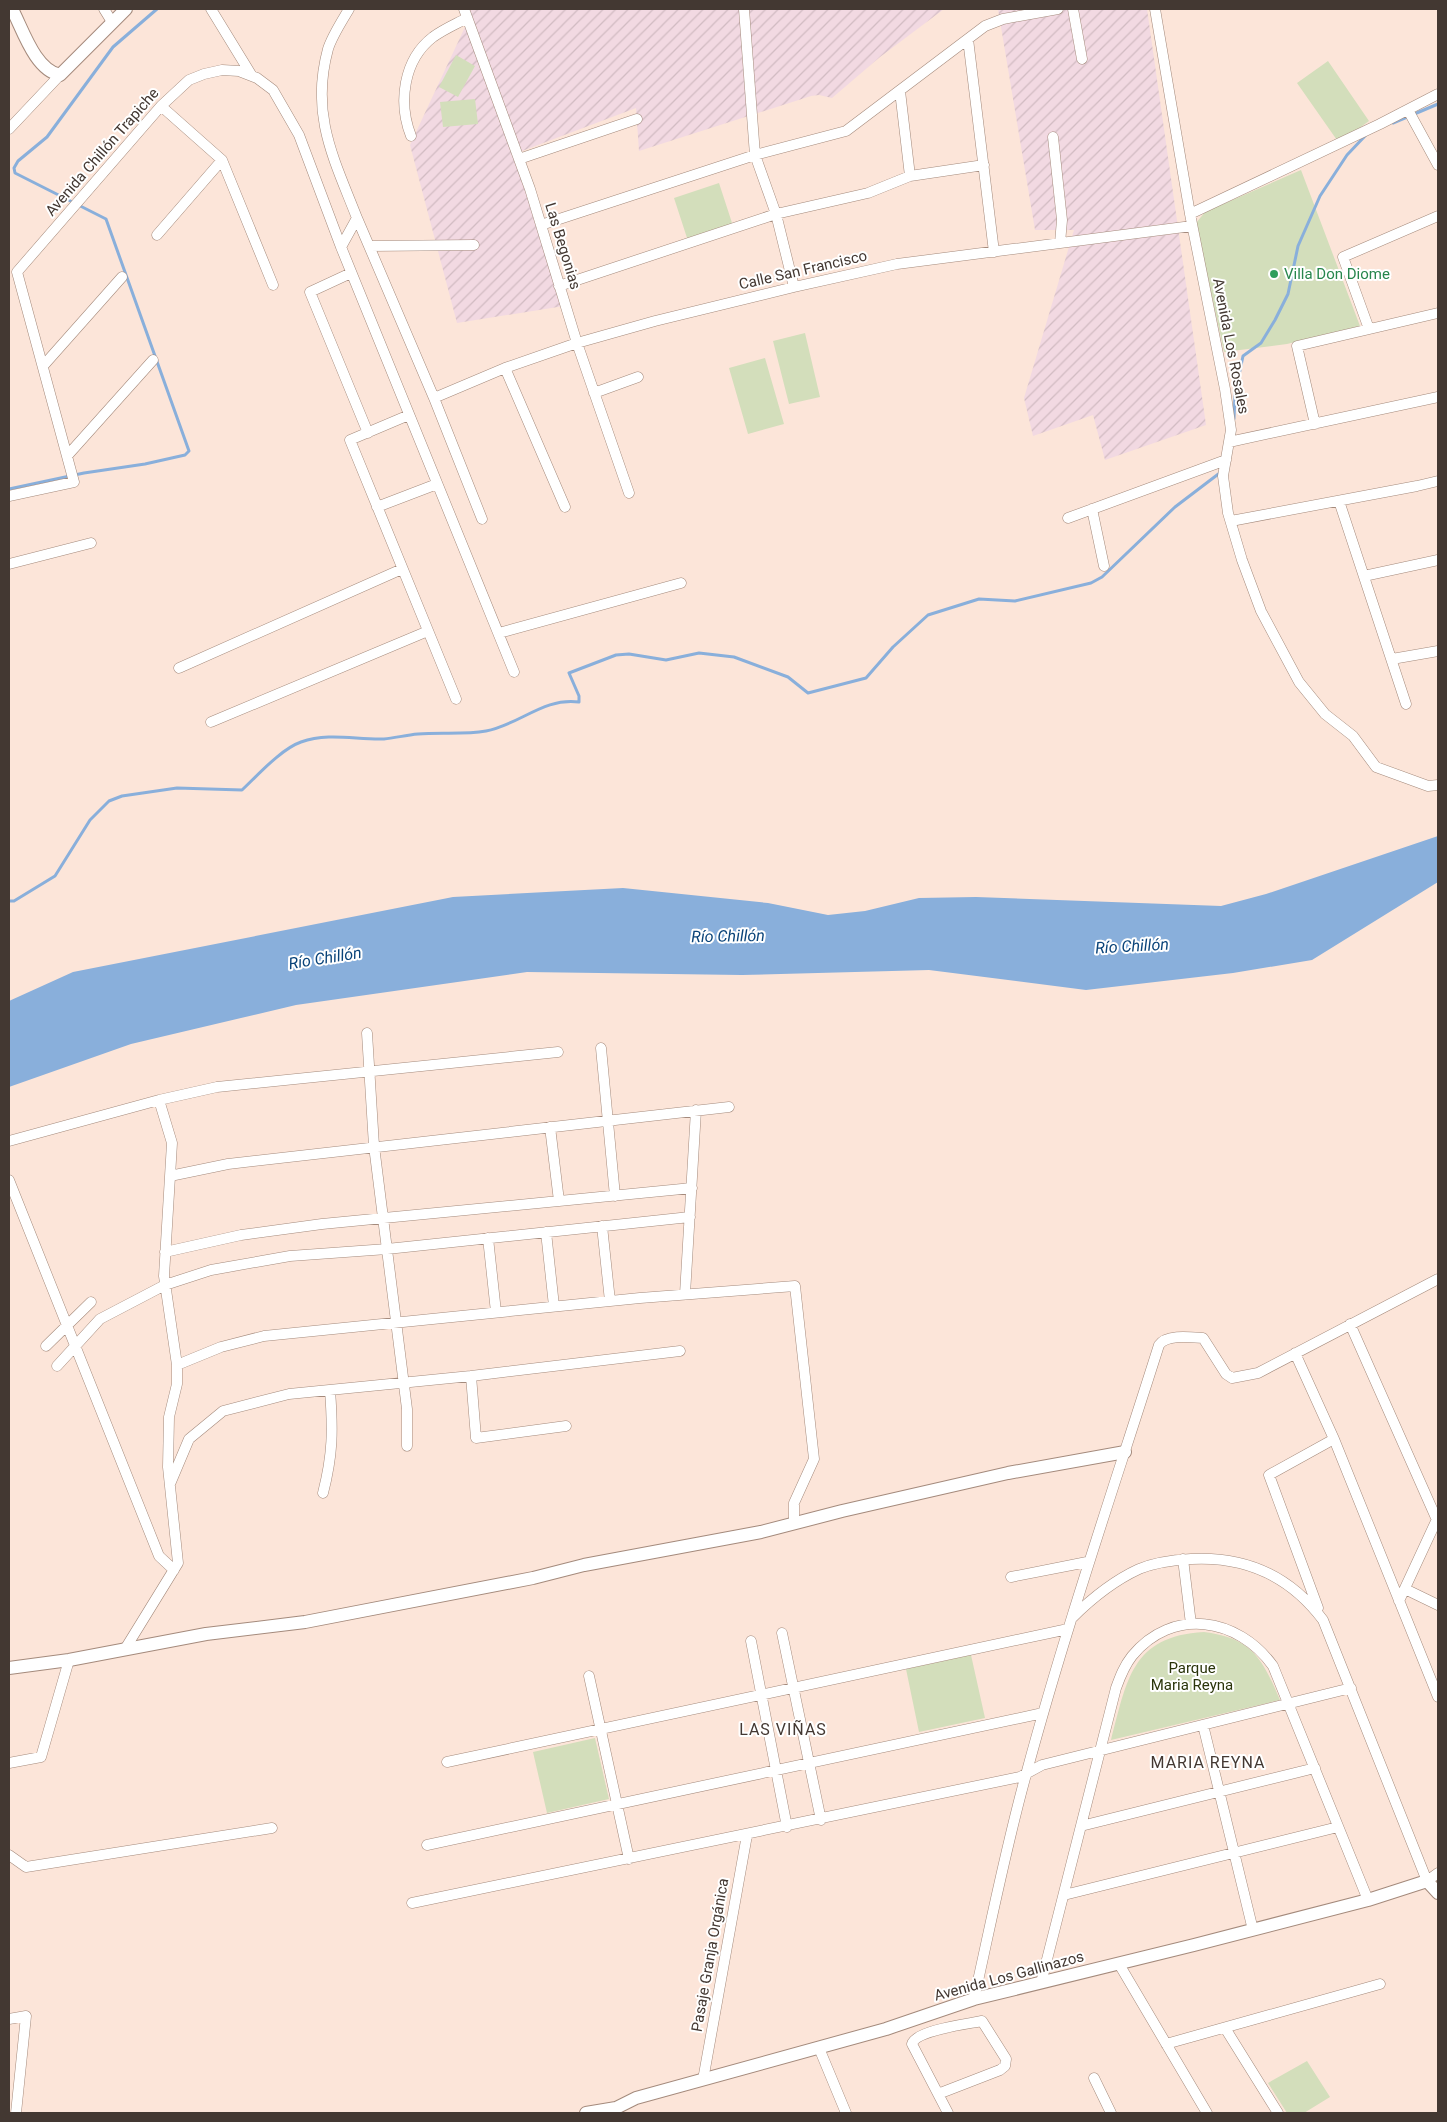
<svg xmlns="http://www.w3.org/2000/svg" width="1447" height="2122" viewBox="0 0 1447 2122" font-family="Roboto,sans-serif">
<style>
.industrial{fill:url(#industrial-furrows)}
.green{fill:#d3debb}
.water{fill:#89afdb}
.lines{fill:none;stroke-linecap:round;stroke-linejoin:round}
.stream{stroke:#89afdb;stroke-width:3}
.minor-casing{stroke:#a48a7c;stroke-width:11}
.tertiary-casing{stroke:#a48a7c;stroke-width:14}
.minor{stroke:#fff;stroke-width:10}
.tertiary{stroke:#fff;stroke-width:12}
.leisure-dot{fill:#2e9e5b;stroke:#fff;stroke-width:2}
.labels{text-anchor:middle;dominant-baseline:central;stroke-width:4;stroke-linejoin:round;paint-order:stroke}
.street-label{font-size:15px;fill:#433832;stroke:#fff}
.leisure-label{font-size:15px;fill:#27864d;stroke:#fff;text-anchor:start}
.park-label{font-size:15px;fill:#2b350b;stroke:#fff}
.water-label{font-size:16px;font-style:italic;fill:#094379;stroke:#fff}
.neighbourhood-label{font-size:16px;letter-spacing:1px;fill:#433832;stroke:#fff}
</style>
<defs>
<pattern id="industrial-furrows" width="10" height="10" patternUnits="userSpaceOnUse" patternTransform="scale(1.25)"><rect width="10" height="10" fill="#f2d9e2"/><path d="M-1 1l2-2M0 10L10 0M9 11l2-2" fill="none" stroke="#d1bbc2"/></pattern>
</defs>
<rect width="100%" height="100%" fill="#fce5d9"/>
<path class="industrial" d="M464,9H944L880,57L832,98L819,95L811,96L639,151L636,108L522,151L570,305L457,323L410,145L465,27Z
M998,9H1147L1206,425L1105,460L1093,415L1033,436L1024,398L1074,230H1035Z"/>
<path class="green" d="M456,55L475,66L458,97L439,87Z
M1328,61L1369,121L1339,143L1297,83Z
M475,99L478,124L443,127L440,102Z
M1301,170L1360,326L1287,344L1224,352L1196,223L1205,212Z
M719,183L734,229L689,244L674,198Z
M805,333L820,397L789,404L773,341Z
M765,358L784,424L748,434L729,368Z
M1204,1632C1252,1638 1262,1658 1280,1700L1111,1740C1127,1681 1131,1636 1204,1632Z
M971,1655L985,1718L919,1732L906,1669Z
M595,1738L609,1799L547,1813L533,1752Z
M1307,2061L1330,2097L1304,2113H1287L1268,2083Z"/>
<path class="water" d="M1438,836V882L1312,960L1233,973L1086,990L929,970L742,975L527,972L296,1005L131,1044L9,1087V1001L73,972L453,897L623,888L768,903L828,915L865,911L919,898L976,897L1221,906L1266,894Z"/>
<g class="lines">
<path class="stream" d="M1393,123L1438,104
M1234,419L1235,394L1243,356L1261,343L1275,320L1288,294L1298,246L1320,196L1347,155L1365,136
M9,489L84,473L145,464L185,455L189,451L106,219L15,173L14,168L18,161L47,137L113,47L157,9
M9,901H14L55,876L90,820L109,801L122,796L177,788L242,790C258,775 281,749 301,742C329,732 356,740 384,739C395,738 406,735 418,734C440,732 464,735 486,731C519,725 544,697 579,702V696L569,673L616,655L629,654L666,660L699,653L734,657L788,677L808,693L866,678L893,647L928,615L979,599L1015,601L1091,583L1102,577L1175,507L1221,472"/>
<defs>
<path id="minor" d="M104,9L112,22
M211,9L252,76
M464,9L530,189L577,343L629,493
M744,9L755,155L776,214L794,287
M1073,9L1082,59
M1155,9L1190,214L1225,389L1231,430L1223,476L1228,513L1242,560L1261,611L1299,682L1325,714L1353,736L1376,767L1428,786L1438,785
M968,39L994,252
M900,91L910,176
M161,106L222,160L273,285
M1408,110L1438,165
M9,129L60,75
M411,136C398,103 403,60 433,37C444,29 456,24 467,18
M1053,137L1062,220L1060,243
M519,159L637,119
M1190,214L1380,124L1438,94
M357,218L369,246L474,245
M541,225L755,155L846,131L985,26L1003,19L1058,9
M157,235L222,160
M369,246L434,398L482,519
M341,247L357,218C334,159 310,115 328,49C332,36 342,21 349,9
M351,273L310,292L368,433
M559,286L776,214L868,193L910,176L984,165
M1369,329L1343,257L1438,216
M43,366L122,277
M505,368L565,507
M594,393L638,377
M434,398L505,368L577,343L655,321L794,287L897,264L1192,226
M409,415L350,440L456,699
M1315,424L1297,346L1438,313
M1229,442L1438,397
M67,456L153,360
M9,496L74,482L17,272L161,106L189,80L204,74L222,70L239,71L257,78L273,90L299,135L341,247L514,672
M1339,501L1406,704
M377,507L437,484
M1092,509L1104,566
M1068,518L1226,460
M1231,521L1417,486L1438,481
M9,564L91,543
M1364,576L1438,560
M499,633L681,583
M1392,659L1438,651
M179,668L402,569
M211,722L428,631
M367,1033L374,1146L407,1409V1446
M601,1048L615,1196
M550,1127L559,1201
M9,1141L159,1100L217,1087L558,1052
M170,1176L228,1164L729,1107
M9,1180L159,1556L174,1570
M602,1226L610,1301
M546,1232L554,1306
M488,1238L496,1312
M165,1252L241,1235L322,1224L692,1188
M685,1294L696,1110
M1350,1324L1437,1520
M46,1346L91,1302
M1295,1353L1334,1439L1438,1697
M177,1365L221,1347L264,1336L640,1298L795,1286L814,1459L794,1503V1523
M57,1366L100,1319L165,1285L211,1270L290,1256L387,1249L690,1217
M566,1426L476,1438L471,1376L680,1351
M170,1484L189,1439L223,1411L289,1394L471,1376
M323,1493C333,1454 333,1430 330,1390
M1183,1559L1191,1624
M1011,1577L1087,1562
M1405,1589L1438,1605
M1399,1601L1438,1517
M1318,1608L1269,1475L1334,1439
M1072,1618C1092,1598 1113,1581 1139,1569C1156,1562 1173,1560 1191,1559C1246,1556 1290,1576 1323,1620L1427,1881L1438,1873
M782,1633L821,1820
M751,1641L787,1827
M125,1649L178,1563L168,1467L169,1417L177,1384V1365L164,1276L172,1143L159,1100
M589,1676L629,1859
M1203,1725L1253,1930
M447,1762L1068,1629
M9,1763L41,1757L69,1660
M1081,1826L1315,1768
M427,1845L1043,1713
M9,1855L26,1867L272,1828
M1064,1895L1338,1827
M412,1903L1020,1777L1042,1765L1351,1688
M1119,1964L1207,2113
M1041,1983L1116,1688C1120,1677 1124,1666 1132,1656C1172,1607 1238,1617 1273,1666L1368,1900
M974,1999C991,1923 1006,1846 1027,1771C1066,1627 1114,1487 1159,1345C1166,1334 1190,1337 1203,1338L1226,1374L1232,1378L1258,1373L1438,1279
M9,2019L26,2016L16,2113
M1225,2028L1278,2113
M1166,2044L1380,1984
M819,2048L846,2113
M1094,2078L1111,2113
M703,2080L747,1835
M938,2094L1000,2070L1005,2066L1006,2059L982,2021C968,2024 916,2030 912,2044L948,2113"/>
<path id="tertiary" d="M12,9C23,30 35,70 60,75L126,9
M9,1668L69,1660L206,1634L305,1622L533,1578L584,1565L761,1532L842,1511L1008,1473L1125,1452
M586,2113L616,2108L636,2098L886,2029L974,1999L1194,1945L1368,1900L1427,1881L1438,1893"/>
</defs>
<use href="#minor" class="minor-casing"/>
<use href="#tertiary" class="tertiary-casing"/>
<use href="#minor" class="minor"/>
<use href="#tertiary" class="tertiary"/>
</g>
<circle class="leisure-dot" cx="1274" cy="274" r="5"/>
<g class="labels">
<g class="street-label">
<text transform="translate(102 152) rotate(-49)">Avenida Chillón Trapiche</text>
<text transform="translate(563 246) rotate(73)">Las Begonias</text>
<text transform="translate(803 270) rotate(-13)">Calle San Francisco</text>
<text transform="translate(1231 346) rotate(79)">Avenida Los Rosales</text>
<text transform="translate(710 1955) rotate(-80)">Pasaje Granja Orgánica</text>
<text transform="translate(1009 1976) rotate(-15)">Avenida Los Gallinazos</text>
</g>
<g class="leisure-label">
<text x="1284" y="274">Villa Don Diome</text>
</g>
<g class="park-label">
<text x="1192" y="1668">Parque<tspan x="1192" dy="17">Maria Reyna</tspan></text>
</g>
<g class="water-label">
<text transform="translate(728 936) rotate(-1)">Río Chillón</text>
<text transform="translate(1132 946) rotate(-3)">Río Chillón</text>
<text transform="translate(325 958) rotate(-9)">Río Chillón</text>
</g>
<g class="neighbourhood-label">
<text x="783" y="1729">LAS VIÑAS</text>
<text x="1208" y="1762">MARIA REYNA</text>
</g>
</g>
<rect width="1447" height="2122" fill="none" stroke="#433832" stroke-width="20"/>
</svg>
